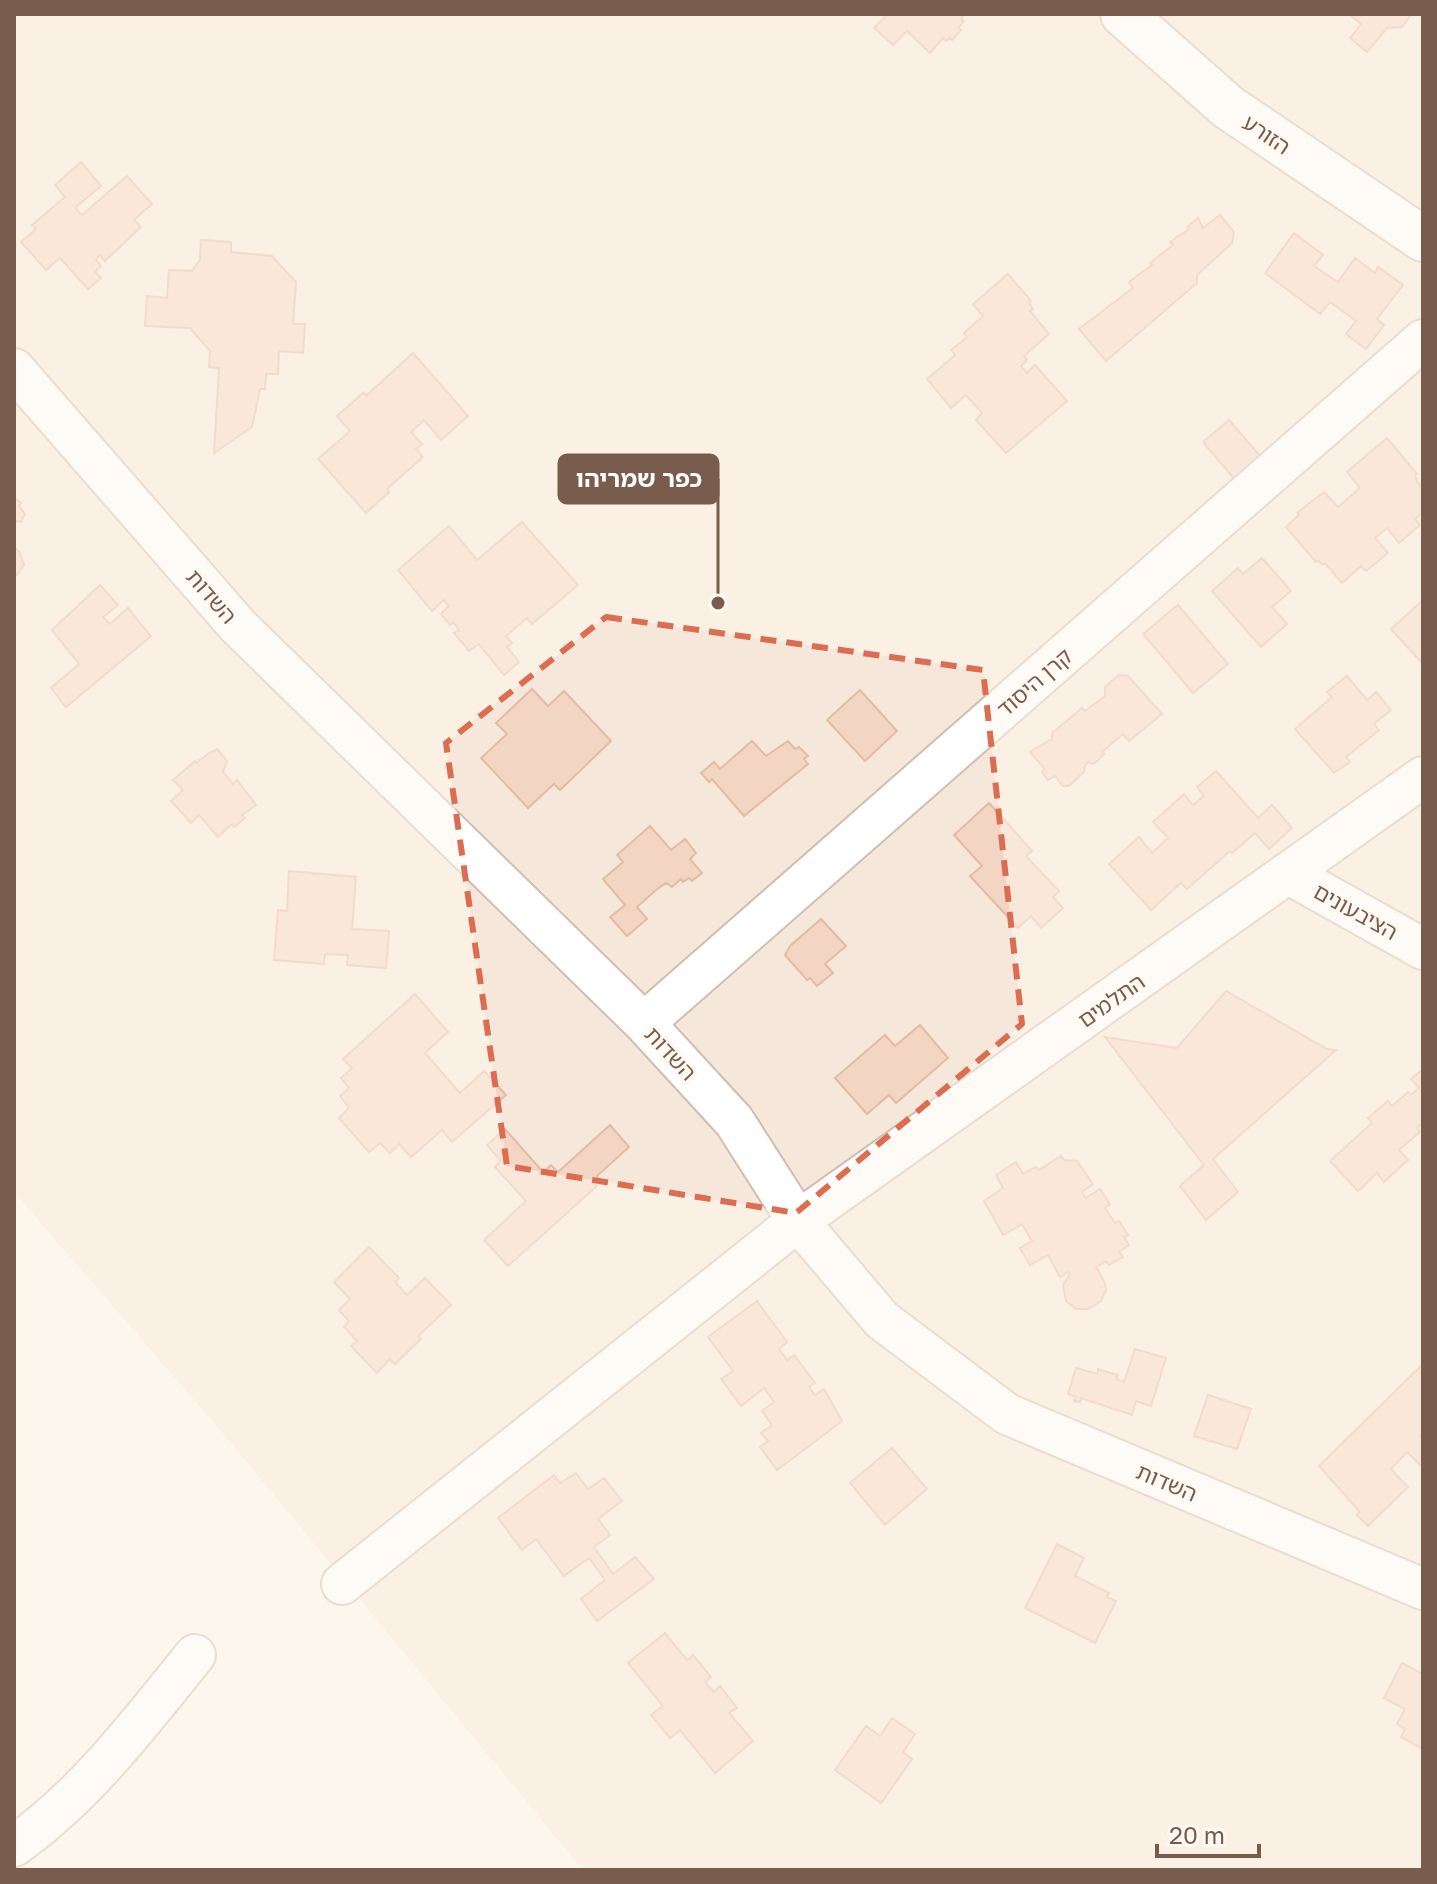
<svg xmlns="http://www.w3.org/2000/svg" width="1437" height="1884" viewBox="0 0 1437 1884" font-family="'Golos Text','Noto Sans Hebrew',sans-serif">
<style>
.residential{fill:#f5e8da}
.building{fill:#f3d5c3;stroke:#e6bba3;stroke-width:2}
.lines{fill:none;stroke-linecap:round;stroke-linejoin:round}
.minor-casing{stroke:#d1beb0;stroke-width:44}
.tertiary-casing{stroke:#d1beb0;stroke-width:48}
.minor{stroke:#fff;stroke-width:40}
.tertiary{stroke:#fff;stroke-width:44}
.marked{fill:none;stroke:#dc6d51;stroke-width:6;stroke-dasharray:16 10;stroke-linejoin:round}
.labels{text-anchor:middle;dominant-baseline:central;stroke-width:8;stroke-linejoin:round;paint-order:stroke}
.street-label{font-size:22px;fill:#7a5c4d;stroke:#fffaf3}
.leader{fill:none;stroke:#7a5c4d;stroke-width:3}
.callout-dot{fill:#7a5c4d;stroke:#fffaf3;stroke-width:3}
.callout{fill:#7a5c4d;stroke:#7a5c4d;stroke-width:3}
.callout-label{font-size:24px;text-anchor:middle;font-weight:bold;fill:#fff}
</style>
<rect width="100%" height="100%" fill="#fdf6ec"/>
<path class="residential" d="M14,14H1423V1870H583L222,1432L14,1192Z"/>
<path class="building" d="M888,14H887H965L961,19L964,21L958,28L961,30L952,40L949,38L946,41L943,38L930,53L907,31L893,45L874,28Z
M1349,14H1410V16L1402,27L1387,28L1367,52L1350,38L1361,24Z
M81,162L101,186L75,208L82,215L127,176L152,204L134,220L141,227L105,261L100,255L96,260L101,266L95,272L101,278L88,289L60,258L46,270L21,242L36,229L32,225L65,197L55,185Z
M1220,215L1234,232L1232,243L1197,275V283L1106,361L1079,329L1133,288L1129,282L1152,265L1150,263L1173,245L1170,242L1189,229L1187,227L1198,218L1203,228Z
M1294,233L1323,255L1314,266L1338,282L1355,258L1375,273L1378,267L1403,285L1377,319L1384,325L1366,349L1346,334L1356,321L1330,302L1320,314L1265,273Z
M201,240L231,242V252L272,256L296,282L293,324H305L303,353L279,351L278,374H266L265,389H260L252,427L214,453L219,368L209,367L210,351L190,328L145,326L147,296L167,298L169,270L192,271L200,260Z
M1008,274L1031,301L1029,303L1033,309L1030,311L1049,334L1024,356L1027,360L1021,366L1027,373L1035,365L1067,401L1006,453L976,420L982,413L966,395L951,408L927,379L955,355L951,350L967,337L964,333L983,316L973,304Z
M413,353L468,416L441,440L424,420L411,432L422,444L416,449L423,457L387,489L389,492L366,513L318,459L350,431L337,416L364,392L366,396Z
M1229,420L1262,458L1236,481L1203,442Z
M1387,438L1417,474L1415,475L1417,482L1423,489V512L1415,519L1420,525L1399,543L1387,528L1375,538L1388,553L1366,571L1361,566L1342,583L1325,563L1322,565L1319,561L1316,562L1286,527L1299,515L1297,513L1324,492L1338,507L1360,488L1347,472Z
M14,498L21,503L19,506L25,514L21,522L14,521Z
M522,522L578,585L532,624L527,618L506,636L512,643L507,647L519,662L504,675L479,644L469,651L454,633L459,630L453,622L450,625L441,614L449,606L444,600L432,611L398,570L449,526L477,560Z
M14,547L20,553L24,565L14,578Z
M1262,558L1291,591L1272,607L1287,624L1261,647L1212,591L1238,568L1243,574Z
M100,585L118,605L103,617L110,624L128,608L151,636L66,707L51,688L79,664L52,630Z
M1423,600V662L1422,663L1391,629Z
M1178,605L1228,664L1193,693L1143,634Z
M1119,675L1128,676L1162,714L1129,741L1123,734L1102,752L1104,754L1094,764L1088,762L1085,765L1084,772L1069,786H1063L1055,776L1048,780L1042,772L1045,769L1030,752L1052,739V733L1082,708L1085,711L1105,696V687Z
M1347,676L1367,700L1376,692L1391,710L1374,724L1379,730L1346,757L1350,762L1334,773L1295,729L1332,697L1327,692Z
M532,689L548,706L564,691L611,741L560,790L554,784L528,808L481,758L507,734L496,723Z
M860,690L897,731L865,761L827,720Z
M752,741L766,756L788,741L795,749L799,747L808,756L804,759L808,764L744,816L712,779L709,782L701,773L714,762L720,769Z
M217,749L227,761L223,772L233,784L237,780L256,805L242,815L245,818L234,827L232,824L218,837L199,815L191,823L171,801L183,790L173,780L195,761L196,763L209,753Z
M1216,771L1258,818L1272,805L1292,828L1269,849L1255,833L1232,853L1230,851L1187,889L1181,883L1151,910L1109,864L1139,837L1152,853L1168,838L1153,822L1184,794L1193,805L1204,796L1197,787Z
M989,803L1032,851L1026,856L1059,891L1053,897L1063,908L1041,928L1031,916L1018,928L970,876L982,866L954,835Z
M650,826L671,850L685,839L696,853L690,859L702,873L692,881L689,878L683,882L681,879L672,887L666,883L656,890L637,907L647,919L627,936L610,917L625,905L603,879L623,862L617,855Z
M289,871L356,877L352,929L389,931L386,968L347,965L348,955L325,954L324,964L274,960L278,910L287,911Z
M821,919L846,946L825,964L833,973L817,986L810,978L807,980L785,955L790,946Z
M1226,991L1327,1049L1336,1050L1213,1159L1238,1192L1206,1220L1180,1186L1204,1165L1105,1037L1177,1048Z
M415,994L448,1032L425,1053L460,1093L484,1071L506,1095L452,1142L442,1130L411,1157L399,1144L390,1153L380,1143L369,1152L339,1118L349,1108L340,1096L349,1088L341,1078L352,1068L343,1059Z
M920,1025L948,1058L896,1103L889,1095L867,1114L835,1078L885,1035L895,1046Z
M1423,1069V1123L1417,1128L1420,1132L1399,1150L1408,1160L1384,1182L1377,1173L1358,1191L1330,1161L1372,1123L1368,1118L1388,1101L1392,1106L1408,1092L1411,1095L1419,1088L1411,1079Z
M610,1125L629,1147L597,1176L598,1179L594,1183L597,1186L508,1266L484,1240L526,1201L495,1167L501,1161L487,1145L505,1129L543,1172L551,1165L558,1172Z
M1061,1156L1064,1160L1077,1161L1093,1184L1082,1192L1086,1198L1100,1189L1110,1204L1105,1208L1115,1223L1119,1221L1128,1235L1124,1237L1129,1245L1119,1252L1123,1257L1109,1265L1106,1261L1096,1267L1105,1283L1106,1290L1101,1301L1088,1309H1076L1066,1301L1063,1285L1070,1274L1068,1272L1060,1277L1048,1255L1030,1265L1020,1248L1032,1241L1022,1224L1003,1235L984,1201L1003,1188L996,1175L1016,1162L1023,1174L1036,1167L1039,1170Z
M369,1247L399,1278L395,1282L407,1295L425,1278L451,1305L418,1336L421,1339L395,1364L390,1359L377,1373L351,1346L357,1341L344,1327L349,1321L339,1310L350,1299L334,1282Z
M757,1301L787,1342L779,1349L787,1360L794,1355L815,1383L809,1387L815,1395L824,1389L842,1421L777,1470L760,1447L768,1441L761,1433L772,1425L762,1411L774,1402L764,1388L741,1406L721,1379L733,1371L708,1337Z
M1135,1349L1166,1358L1151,1406L1136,1401L1132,1415L1081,1398L1080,1402L1074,1401L1076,1397L1068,1394L1076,1368L1098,1374V1369L1118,1375L1116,1379L1124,1382Z
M1423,1364V1433L1420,1436L1423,1439V1468L1407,1452L1391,1469L1408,1487L1368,1526L1357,1515L1360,1512L1319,1466Z
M1208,1395L1251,1409L1237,1449L1194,1436Z
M892,1448L927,1489L885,1525L850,1483Z
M576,1473L588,1489L604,1478L622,1501L598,1519L610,1535L594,1547L613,1574L635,1557L654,1579L597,1621L581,1599L605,1580L589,1558L564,1576L536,1539L522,1550L498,1518L554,1475L560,1483Z
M1057,1544L1084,1558L1075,1576L1109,1593L1107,1597L1116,1601L1095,1643L1025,1608Z
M665,1633L687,1660L693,1655L711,1677L705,1682L714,1692L720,1686L737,1708L729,1713L753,1741L715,1773L680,1730L670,1738L651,1715L663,1706L628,1663Z
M1402,1663L1423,1674V1749L1401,1737L1405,1729L1397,1724L1405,1709L1384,1698Z
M892,1718L915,1734L903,1752L912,1759L881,1803L835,1770L866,1726L880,1736Z"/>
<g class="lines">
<defs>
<path id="minor" d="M14,369L238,626L644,1023L734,1121L798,1221L882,1320L1007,1414L1423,1589
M1289,874L1423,949
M644,1023L1423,340
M342,1584L798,1221L1423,777
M14,1846C86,1795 140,1723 195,1655"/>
<path id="tertiary" d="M1123,14L1228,107L1423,239"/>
</defs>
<use href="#minor" class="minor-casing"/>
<use href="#tertiary" class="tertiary-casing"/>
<use href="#minor" class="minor"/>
<use href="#tertiary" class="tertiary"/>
</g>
<path d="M0 0H1437V1884H0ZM606,617L983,670L1022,1024L796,1213L507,1166L446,743Z" fill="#fdf6ec" fill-opacity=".55" fill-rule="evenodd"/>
<path class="marked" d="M606,617L983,670L1022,1024L796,1213L507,1166L446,743Z"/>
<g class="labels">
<g class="street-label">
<text transform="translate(1267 134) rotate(34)">הזורע</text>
<text transform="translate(212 596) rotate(49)">השדות</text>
<text transform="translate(1034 682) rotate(-41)">קרן היסוד</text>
<text transform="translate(1356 911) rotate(29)">הציבעונים</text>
<text transform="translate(1111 1000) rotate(-35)">התלמים</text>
<text transform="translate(671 1053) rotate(47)">השדות</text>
<text transform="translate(1167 1482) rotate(23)">השדות</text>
</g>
</g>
<path class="leader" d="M718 603L718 479"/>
<circle class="callout-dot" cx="718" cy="603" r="8"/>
<rect class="callout" x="559" y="455" width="159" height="48" rx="8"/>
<g class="callout-label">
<text x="639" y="487">כפר שמריהו</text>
</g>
<rect width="1437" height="1884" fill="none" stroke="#7a5c4d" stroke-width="32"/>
<path d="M1157 1844v12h102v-12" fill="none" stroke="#7a5c4d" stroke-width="4"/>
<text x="1169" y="1844" font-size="24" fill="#7a5c4d" stroke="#fffaf3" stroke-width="6" paint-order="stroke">20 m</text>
</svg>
